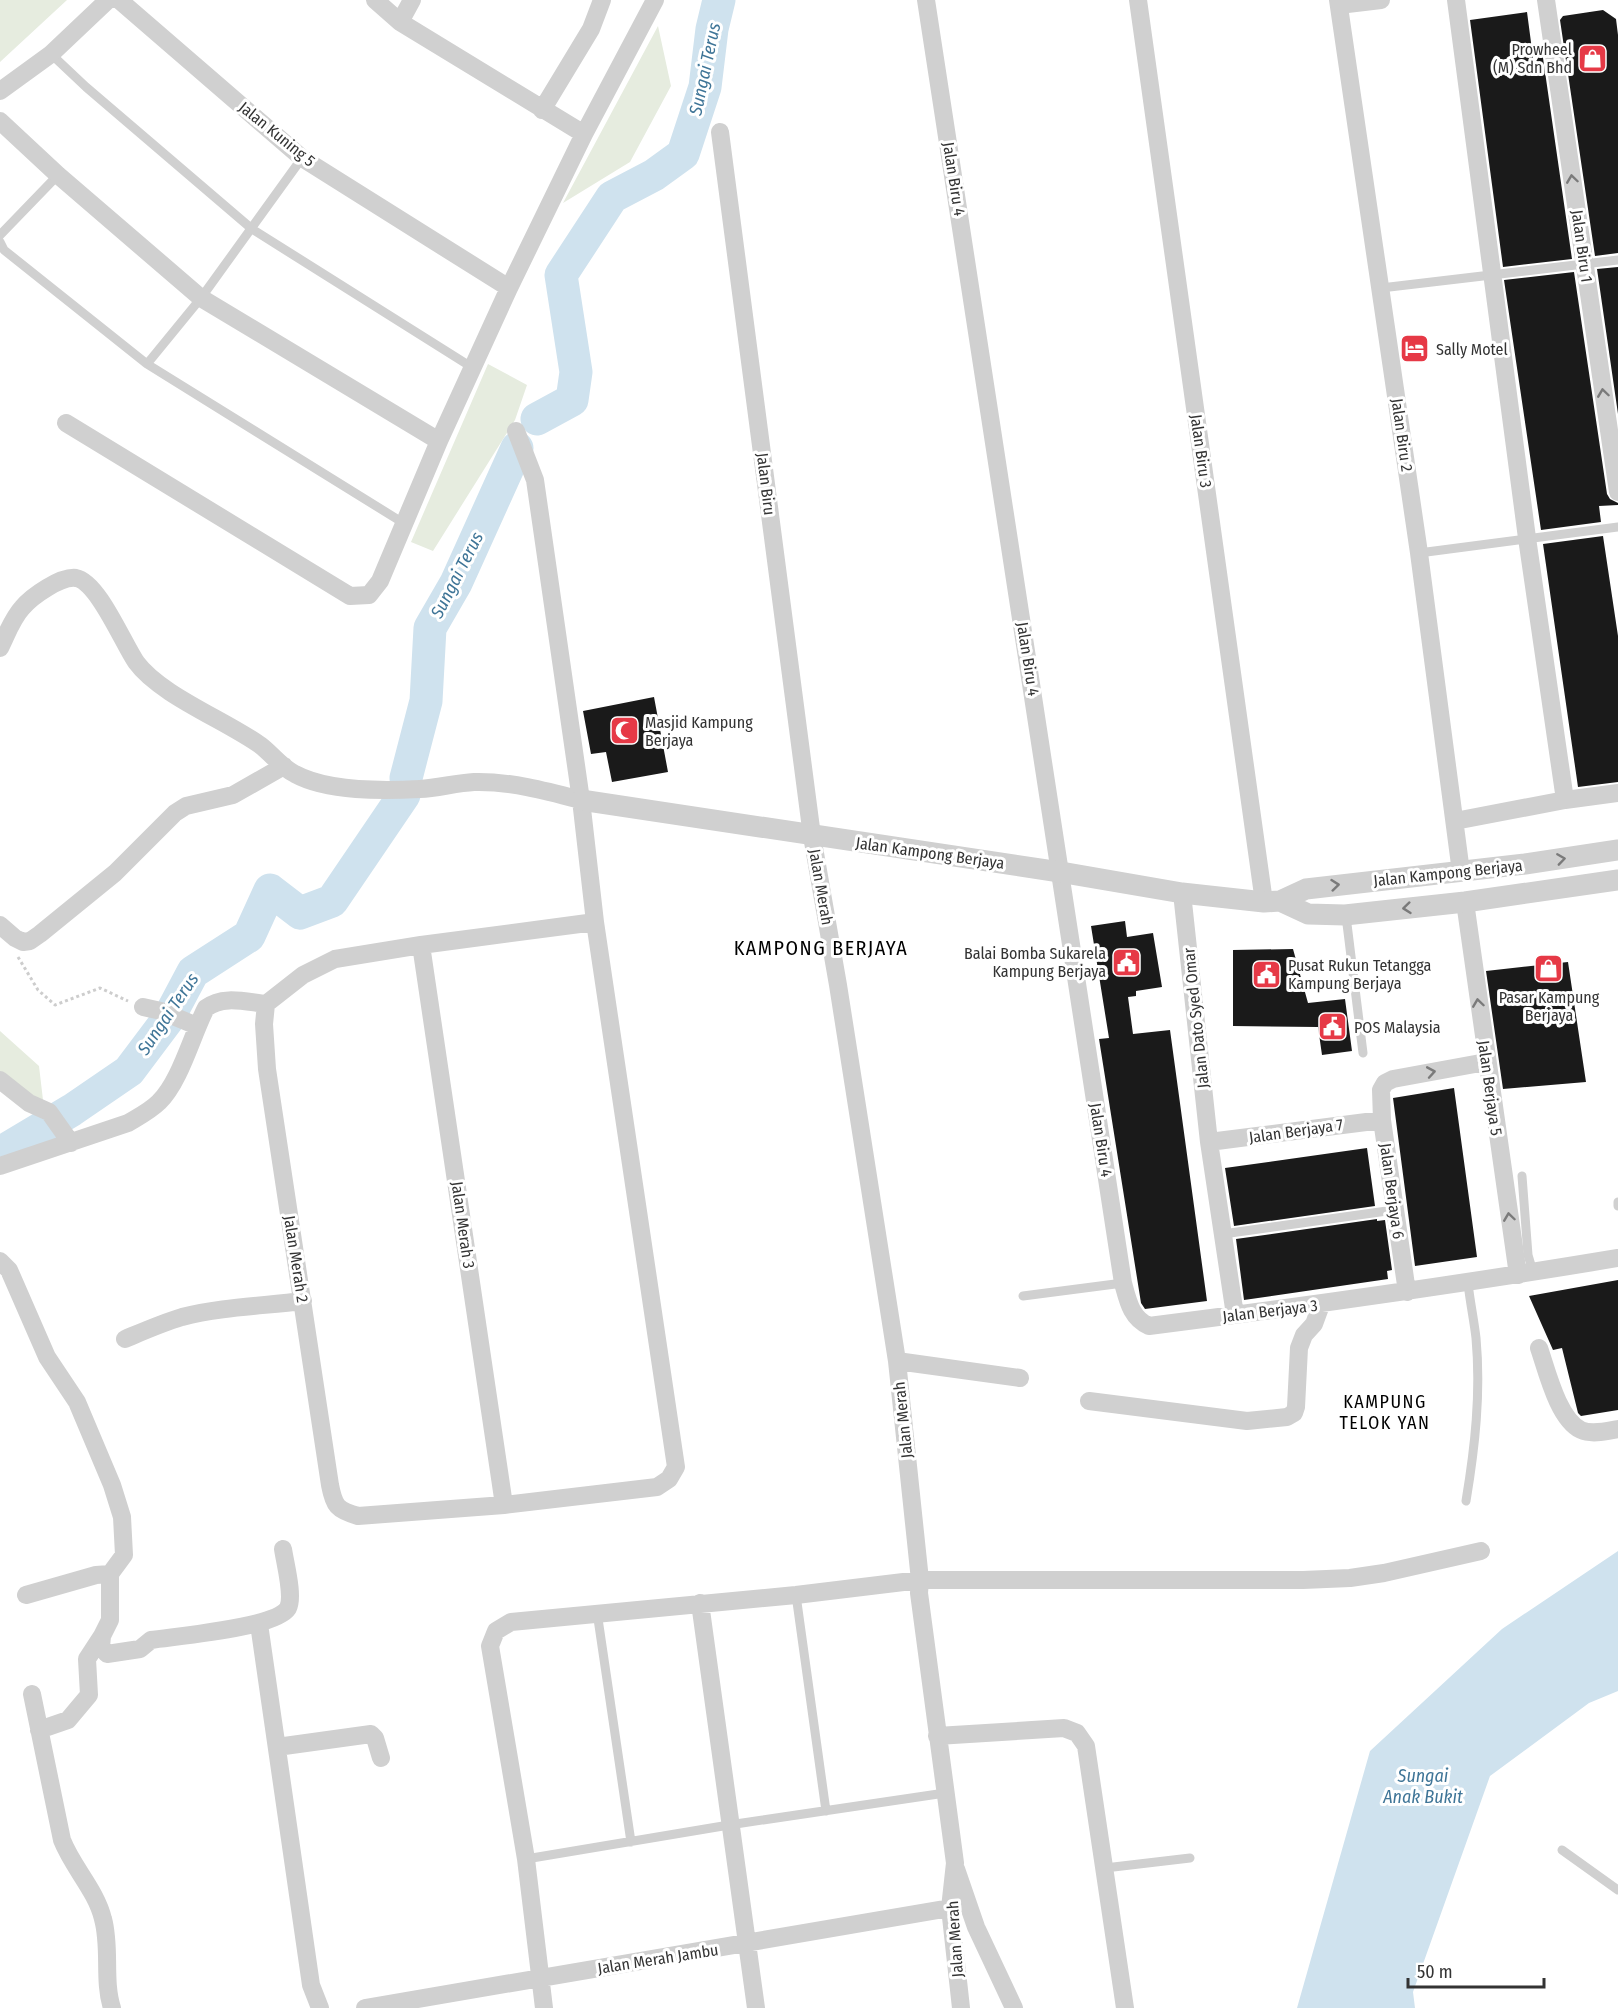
<svg xmlns="http://www.w3.org/2000/svg" width="1618" height="2008" viewBox="0 0 1618 2008" font-family="'Fira Sans Condensed',sans-serif">
<style>
.green{fill:#e6ecdf}
.water{fill:#cfe2ee}
.lines{fill:none;stroke-linecap:round;stroke-linejoin:round}
.river{stroke:#cfe2ee;stroke-width:33}
.building{fill:#1a1a1a}
.path{stroke:#cdcdcd;stroke-width:3;stroke-dasharray:3 3;stroke-linecap:butt}
.service{stroke:#d0d0d0;stroke-width:9}
.minor{stroke:#d0d0d0;stroke-width:18}
.tertiary{stroke:#d0d0d0;stroke-width:21}
.oneway{stroke:#7a7a7a}
.labels{text-anchor:middle;dominant-baseline:central;stroke-width:6;stroke-linejoin:round;paint-order:stroke}
.poi-label{font-size:16px;fill:#333;stroke:#fff;text-anchor:start}
.street-label{font-size:16px;fill:#333;stroke:#fff}
.water-label{font-size:18px;font-style:italic;fill:#3f7597;stroke:#fff}
.neighbourhood-label{font-size:18px;letter-spacing:1.5px;fill:#000;stroke:#fff}
.quarter-label{font-size:20px;letter-spacing:1.5px;fill:#000;stroke:#fff}
</style>
<rect width="100%" height="100%" fill="#fff"/>
<path class="green" d="M0,0H67L0,62Z
M658,26L671,86L630,162L563,203Z
M488,364L527,385L515,420L433,551L411,542Z
M0,1031L39,1066L43,1100H30L0,1073Z"/>
<path class="water" d="M1618,1551V1691L1589,1703L1490,1776L1413,1992L1415,2008H1297L1370,1751L1502,1629Z"/>
<g class="lines">
<path class="river" d="M537,419L572,400L576,372L561,275L612,197L654,175L683,154L705,87L712,29L719,0
M406,778L426,701L430,628L456,583L517,448
M0,1153L72,1110L129,1071L168,1019L193,972L249,936L270,890L300,913L332,901L404,795"/>
</g>
<path class="building" d="M1603,10L1616,19L1618,35V253L1595,256L1560,20L1563,16Z
M1527,12L1534,65L1542,51L1572,259L1503,267L1470,20Z
M1618,267V414L1597,269Z
M1574,272L1607,494L1610,499L1618,503V505L1599,506L1601,522L1541,530L1504,280Z
M1603,536L1618,636V782L1578,787L1543,544Z
M654,697L668,772L612,782L606,752L591,754L583,711Z
M1125,921L1127,937L1153,933L1162,987L1136,991V996L1128,997L1133,1034L1170,1030L1207,1301L1145,1309L1141,1303L1099,1039L1109,1038L1091,926Z
M1293,949L1308,1003L1345,999L1352,1051L1322,1055L1318,1027L1233,1026V950Z
M1568,962L1586,1082L1503,1089L1486,971Z
M1454,1088L1477,1257L1415,1266L1393,1098Z
M1367,1148L1375,1206L1234,1226L1225,1168Z
M1377,1219V1221L1385,1220L1392,1270L1387,1271L1388,1279L1244,1300L1236,1239Z
M1618,1280V1410L1581,1416L1578,1413L1562,1348L1553,1350L1529,1296Z"/>
<g class="lines">
<path class="path" d="M18,957L38,990L55,1005L100,988L128,1001"/>
<path class="service" d="M51,54L86,87L252,229L473,368
M0,235L58,175
M0,242L4,250L147,364L405,524
M1381,288L1618,260
M147,364L201,298L302,158
M1419,553L1618,527
M1346,916L1363,1053
M1522,1176L1528,1255L1533,1272
M1618,1202V1206
M1223,1234L1394,1210
M1023,1296L1123,1283
M1466,1501C1475,1447 1481,1393 1476,1338C1474,1320 1470,1302 1468,1283
M796,1595L826,1811
M597,1612L631,1842
M1562,1850L1618,1890
M526,1859L729,1825L945,1793
M1105,1868L1190,1858"/>
<path class="minor" d="M119,0L302,158L509,288
M375,0L400,22L584,134
M926,0L1123,1283C1128,1301 1131,1318 1149,1326C1306,1306 1462,1284 1618,1258
M1138,0L1264,902
M1338,0L1419,553L1461,872
M1456,0L1527,538L1565,800
M1546,0L1618,492
M1339,5L1381,0
M400,22L412,0
M0,91L51,54L108,0
M542,110L591,29L602,0
M0,121L58,175L201,298L439,441
M720,132L812,836L838,985L897,1361L920,1580L919,1593L955,1863L950,1908L961,2008
M66,423L350,596L369,595L380,581L439,441L509,288L584,134L655,0
M516,431L535,480L581,800L595,922L676,1467L669,1479L657,1487L504,1505L358,1516C337,1510 334,1506 330,1485L267,1069L264,1024L266,1004L303,975L335,959L421,945L595,922
M0,648C7,634 12,619 22,608C32,596 61,576 76,578C98,582 123,643 136,662C160,695 225,720 260,745C272,754 281,767 295,774C328,792 383,791 420,789C438,788 456,783 474,782C510,781 547,791 581,800
M1455,821L1565,800L1618,793
M1182,893L1209,1142L1235,1315
M1465,902L1518,1275
M0,925L15,938L23,942L30,941L40,934L115,873L175,813L186,806L233,795L284,766
M421,945L504,1505
M143,1007L161,1011L197,1026
M0,1080L29,1103L49,1112L71,1143
M1209,1142L1382,1120
M0,1166L128,1123C138,1117 150,1111 159,1102C180,1082 192,1035 206,1008C223,995 246,1002 266,1004
M0,1261L9,1270L47,1357L77,1402L112,1485L122,1517L124,1555L110,1574V1620L102,1636L101,1647L107,1654L140,1649L151,1640C176,1636 276,1628 288,1608C294,1596 285,1563 283,1549
M1407,1292L1382,1120L1381,1090L1385,1083L1393,1079L1486,1062
M125,1339C144,1331 162,1323 182,1317C220,1307 263,1306 303,1301
M1539,1348C1547,1371 1558,1419 1581,1430C1592,1435 1607,1431 1618,1429
M897,1361L1020,1378
M1089,1401L1247,1421L1287,1417L1294,1413L1296,1407L1299,1348L1304,1335L1314,1324L1321,1305
M26,1595L96,1575L110,1574
M700,1603L756,2008
M259,1624L311,1985L320,2008
M32,1694L62,1840C73,1868 96,1890 103,1919C111,1948 103,1980 112,2008
M39,1730L68,1720L89,1695L87,1659L102,1636
M937,1736L1064,1728L1077,1733L1086,1746L1125,2008
M277,1747L371,1734L375,1738L381,1758
M956,1869L976,1927L1014,2008
M365,2008L950,1908
M544,2008L526,1859L490,1646L496,1631L511,1622L796,1595L920,1580H1303L1350,1578L1384,1573L1481,1551"/>
<path class="tertiary" d="M581,800L1060,872L1182,893L1264,902L1280,901L1306,889L1525,864L1618,850
M1280,901L1308,914L1345,915L1465,902L1618,880"/>
</g>
<defs><path id="oneway-chevron" d="M-2-3.5L2.5 0L-2 3.5" fill="none" stroke-width="1.6" stroke-linecap="round" stroke-linejoin="round" transform="scale(1.5)"/></defs>
<g class="oneway">
<use href="#oneway-chevron" transform="translate(1572 179) rotate(-98)"/>
<use href="#oneway-chevron" transform="translate(1603 393) rotate(-98)"/>
<use href="#oneway-chevron" transform="translate(1561 859) rotate(-8)"/>
<use href="#oneway-chevron" transform="translate(1335 885) rotate(-6)"/>
<use href="#oneway-chevron" transform="translate(1407 908) rotate(174)"/>
<use href="#oneway-chevron" transform="translate(1478 1003) rotate(-98)"/>
<use href="#oneway-chevron" transform="translate(1431 1072) rotate(-10)"/>
<use href="#oneway-chevron" transform="translate(1509 1217) rotate(-98)"/>
</g>
<defs>
<symbol id="shop-square" viewBox="-11 -11 22 22"><rect x="-9" y="-9" width="18" height="18" rx="4" fill="#e63946" stroke="#fff"/><path d="M-5-2.5h2.3a2.7 3.5 0 0 1 5.4 0H5L5.5 6h-11ZM-1.5-2.5h3a1.5 2.3 0 0 0-3 0Z" fill="#fff"/></symbol>
<symbol id="hotel-square" viewBox="-11 -11 22 22"><rect x="-9" y="-9" width="18" height="18" rx="4" fill="#e63946" stroke="#fff"/><path d="M-6-4.5h1.5V1H6V5H4.5V3h-9V5H-6ZM-4 0a1.8 1.8 0 1 1 3.6 0ZM.5 0V-2.5h3Q6-2.5 6 0Z" fill="#fff"/></symbol>
<symbol id="mosque-square" viewBox="-11 -11 22 22"><rect x="-9" y="-9" width="18" height="18" rx="4" fill="#e63946" stroke="#fff"/><path d="M3.5-4.9A6 6 0 1 0 3.5 4.9A5 5 0 1 1 3.5-4.9Z" fill="#fff"/></symbol>
<symbol id="civic-square" viewBox="-11 -11 22 22"><rect x="-9" y="-9" width="18" height="18" rx="4" fill="#e63946" stroke="#fff"/><path d="M-.6-6.5H3V-4.5H.6V-3L4-1V1h2V6H-6V1h2V-1L-.6-3ZM-1.2 2.5V6h2.4V2.5Z" fill="#fff"/></symbol>
</defs>
<g fill-rule="evenodd">
<use href="#shop-square" x="1576" y="42" width="33" height="33"/>
<use href="#hotel-square" x="1398" y="332" width="33" height="33"/>
<use href="#mosque-square" x="608" y="714" width="33" height="33"/>
<use href="#civic-square" x="1110" y="946" width="33" height="33"/>
<use href="#shop-square" x="1532" y="952" width="33" height="33"/>
<use href="#civic-square" x="1250" y="958" width="33" height="33"/>
<use href="#civic-square" x="1316" y="1010" width="33" height="33"/>
</g>
<g class="labels">
<g class="poi-label">
<text x="1572" y="49" text-anchor="end">Prowheel<tspan x="1572" dy="18">(M) Sdn Bhd</tspan></text>
<text x="1436" y="349">Sally Motel</text>
<text x="645" y="722">Masjid Kampung<tspan x="645" dy="18">Berjaya</tspan></text>
<text x="1106" y="953" text-anchor="end">Balai Bomba Sukarela<tspan x="1106" dy="18">Kampung Berjaya</tspan></text>
<text x="1288" y="965">Pusat Rukun Tetangga<tspan x="1288" dy="18">Kampung Berjaya</tspan></text>
<text x="1549" y="997" text-anchor="middle">Pasar Kampung<tspan x="1549" dy="18">Berjaya</tspan></text>
<text x="1354" y="1027">POS Malaysia</text>
</g>
<g class="street-label">
<text transform="translate(277 134) rotate(39)">Jalan Kuning 5</text>
<text transform="translate(954 179) rotate(81)">Jalan Biru 4</text>
<text transform="translate(1582 246) rotate(82)">Jalan Biru 1</text>
<text transform="translate(1402 435) rotate(82)">Jalan Biru 2</text>
<text transform="translate(1201 451) rotate(82)">Jalan Biru 3</text>
<text transform="translate(766 484) rotate(83)">Jalan Biru</text>
<text transform="translate(1028 659) rotate(81)">Jalan Biru 4</text>
<text transform="translate(930 853) rotate(8)">Jalan Kampong Berjaya</text>
<text transform="translate(1448 873) rotate(-6)">Jalan Kampong Berjaya</text>
<text transform="translate(821 887) rotate(80)">Jalan Merah</text>
<text transform="translate(1196 1018) rotate(-96)">Jalan Dato Syed Omar</text>
<text transform="translate(1490 1088) rotate(82)">Jalan Berjaya 5</text>
<text transform="translate(1296 1131) rotate(-8)">Jalan Berjaya 7</text>
<text transform="translate(1101 1140) rotate(81)">Jalan Biru 4</text>
<text transform="translate(1392 1191) rotate(82)">Jalan Berjaya 6</text>
<text transform="translate(463 1225) rotate(82)">Jalan Merah 3</text>
<text transform="translate(296 1259) rotate(81)">Jalan Merah 2</text>
<text transform="translate(1270 1311) rotate(-7)">Jalan Berjaya 3</text>
<text transform="translate(903 1420) rotate(-96)">Jalan Merah</text>
<text transform="translate(955 1939) rotate(-94)">Jalan Merah</text>
<text transform="translate(658 1959) rotate(-9)">Jalan Merah Jambu</text>
</g>
<g class="water-label">
<text transform="translate(705 69) rotate(-78)">Sungai Terus</text>
<text transform="translate(457 575) rotate(-63)">Sungai Terus</text>
<text transform="translate(168 1014) rotate(-56)">Sungai Terus</text>
<text x="1423" y="1776">Sungai<tspan x="1423" dy="21">Anak Bukit</tspan></text>
</g>
<g class="neighbourhood-label">
<text x="1385" y="1402">KAMPUNG<tspan x="1385" dy="21">TELOK YAN</tspan></text>
</g>
<g class="quarter-label">
<text x="821" y="948">KAMPONG BERJAYA</text>
</g>
</g>
<path d="M1408 1978v9h136v-9" fill="none" stroke="#333333" stroke-width="3"/>
<text x="1417" y="1978" font-size="18" fill="#333333" stroke="#ffffff" stroke-width="4.5" paint-order="stroke">50 m</text>
</svg>
